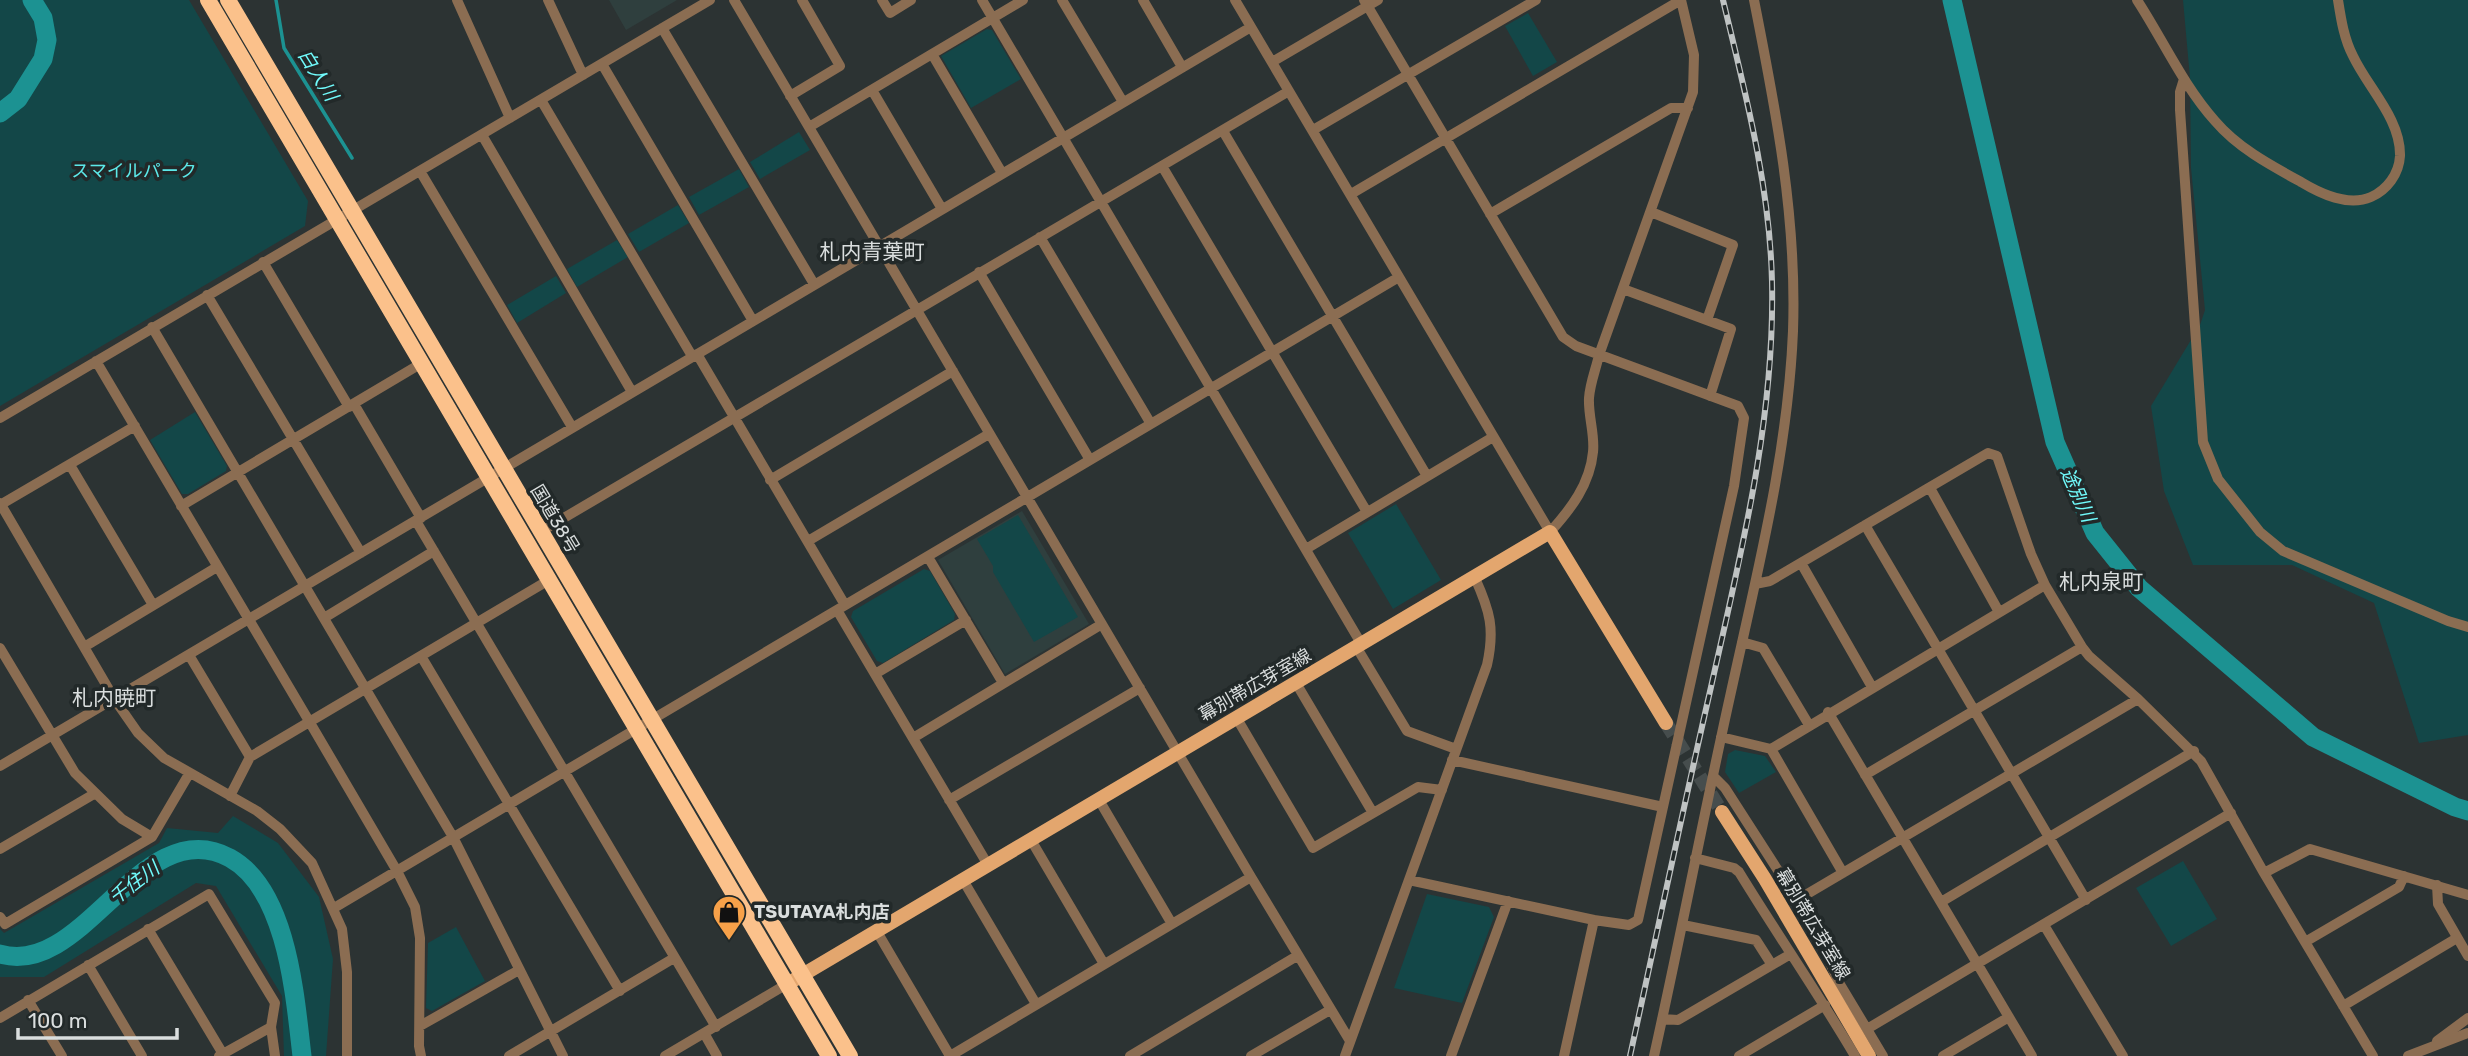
<svg xmlns="http://www.w3.org/2000/svg" width="2468" height="1056" viewBox="0 0 2468 1056" font-family="Rubik,'Noto Sans JP',sans-serif">
<style>
.built{fill:#2f3f3e}
.green{fill:#134748}
.lines{fill:none;stroke-linecap:round;stroke-linejoin:round}
.stream{stroke:#1c9292;stroke-width:3.5}
.river{stroke:#1c9292;stroke-width:19}
.major-tunnel{stroke:#464d4d;stroke-width:14;stroke-dasharray:14 7;stroke-linecap:butt}
.minor{stroke:#8b6d52;stroke-width:10}
.major{stroke:#e3a66e;stroke-width:14}
.highway{stroke:#fbc18b;stroke-width:16}
.rail-casing{stroke:#bfc3c3;stroke-width:6}
.rail{stroke:#222929;stroke-width:3.5;stroke-dasharray:10;stroke-linecap:butt}
.labels{text-anchor:middle;dominant-baseline:central;stroke-width:7;stroke-linejoin:round;paint-order:stroke}
.park-label{font-size:18px;fill:#5ce9e9;stroke:#222929}
.street-label{font-size:18px;fill:#dadede;stroke:#222929}
.poi-label{font-size:18px;font-weight:bold;fill:#dadede;stroke:#222929;text-anchor:start}
.water-label{font-size:19px;font-style:italic;fill:#71fbfc;stroke:#222929}
.quarter-label{font-size:21px;fill:#dadede;stroke:#222929}
</style>
<rect width="100%" height="100%" fill="#2c3333"/>
<path class="built" d="M609,0H677L626,30Z
M1022,511L1089,624L1005,674L938,560Z"/>
<path class="green" d="M0,0H189L308,201L305,226L0,406Z
M2183,0H2468V735L2419,743L2374,603L2292,565H2193L2164,491L2151,406L2200,325L2205,310L2191,168L2190,78Z
M1528,13L1557,62L1533,76L1505,26Z
M987,29L992,30L1021,79L971,108L941,56Z
M799,132L810,150L760,179L750,162Z
M739,169L749,187L699,215L689,197Z
M678,205L689,223L639,252L628,234Z
M617,240L628,257L577,287L567,269Z
M556,276L566,293L517,323L507,305Z
M195,412L227,466L226,471L188,494H182L150,440Z
M1396,504L1441,580L1393,609L1348,533Z
M1018,515L1078,617L1034,642L993,572V566L977,539Z
M924,569L930,571L955,614L954,620L883,663L877,661L851,617L853,611Z
M1735,750L1765,756L1776,772L1739,793L1725,772L1728,754Z
M233,816L278,843L319,897L333,959L326,1056H284L282,996L216,886L196,883L44,977H0V929L4,933L159,843L167,828L218,833Z
M2183,861L2217,919L2171,946L2136,888Z
M1427,894L1489,907L1494,917L1462,1003L1394,988Z
M456,927L485,981L432,1011L426,1008L428,943Z"/>
<g class="lines">
<path class="stream" d="M276,0L284,48L352,158"/>
<path class="river" d="M1952,0L2055,442L2095,533L2139,588L2313,737L2455,807L2468,811
M0,113L18,99L43,59L47,40L43,18L32,0
M0,954C84,979 142,810 230,858C288,890 295,998 302,1056"/>
<path class="major-tunnel" d="M1666,723L1722,812"/>
<path class="minor" d="M457,0L510,118
M548,0L583,75
M734,0L1251,877L1350,1041
M882,0L890,13L911,0
M982,0L1362,645
M1062,0L1123,102
M1143,0L1182,67
M1235,0L1550,532C1571,509 1590,484 1593,452C1595,434 1588,416 1589,398C1590,383 1596,369 1599,355L1693,92L1694,55L1681,0
M1364,0L1563,337L1576,346L1738,406L1744,418L1734,486L1638,920L1629,925L1594,920L1409,880
M2137,0C2163,40 2183,85 2215,121C2238,148 2270,165 2301,182C2321,194 2348,207 2371,197C2387,190 2399,174 2400,156C2401,119 2368,88 2353,56C2344,39 2341,19 2338,0
M662,28L814,284
M932,54L1002,173
M1272,62L1378,0
M602,64L753,321
M2184,79L2180,92V110L2203,442L2218,479L2260,532L2283,551L2448,621L2468,627
M872,90L942,209
M790,96L840,66L802,0
M541,100L692,356
M809,127L1023,0
M1313,130L1536,0
M1223,131L1427,476
M482,135L632,392
M1162,166L1367,512
M420,171L572,427
M1351,194L1681,0
M1651,212L1733,245L1707,320
M1490,214L1671,108H1688
M1040,237L1151,424
M263,262L349,407
M979,272L1090,460
M1623,289L1731,329L1710,396
M207,295L361,553
M152,327L453,837L563,1056
M697,354L845,605
M96,361L309,721L397,871L415,907L420,938L419,1046L421,1056
M354,404L421,518
M0,418L710,0
M70,465L153,605
M770,480L953,371
M1930,488L1999,612
M0,503L115,700L138,733L164,758L257,811L280,829L312,863L342,929L347,972V1056
M0,505L135,426
M181,506L422,363
M416,521L716,1027
M1865,525L2086,900
M540,532L1289,91
M808,541L989,434
M1306,549L1493,437
M928,557L1003,683
M1801,563L1872,687
M1755,584L1770,581L1988,453L1997,456L2031,554L2045,585L2082,647L2089,656L2138,699L2201,761L2264,873L2373,1056
M837,610L988,865
M324,618L434,551
M1742,642L1763,648L1809,725
M84,647L217,567
M0,648L75,773L122,819L152,837
M1357,648L1407,731L1456,749
M189,655L250,757
M421,656L620,991
M875,674L966,620
M1296,683L1373,813
M1828,712L2032,1056
M1236,717L1313,848L1418,787L1442,790
M1721,737L1771,749L2045,585
M913,738L1102,624
M1771,749L1843,873
M1452,760L1663,807
M0,766L1251,27
M1865,775L2082,647
M1713,776L1725,788L1797,900L1824,948L1838,981L1883,1056
M230,796L250,757L549,580
M949,800L1140,688
M1099,800L1172,924
M1031,840L1104,964
M0,849L94,794
M1695,858L1734,868L1739,872C1777,934 1818,993 1855,1056
M2264,873L2310,849L2468,895
M963,880L1036,1004
M2437,885L2438,904L2468,956
M1797,900L2138,699
M1941,902L2194,751
M334,908L1399,277
M0,917L5,924L152,837L189,774
M1683,925L1756,940L1772,965
M2044,925L2123,1056
M148,929L223,1054
M876,930L950,1056
M2305,942L2399,887L2404,876
M88,965L142,1056
M28,1000L62,1056
M2343,1006L2457,938
M0,1018L209,894L275,1003L271,1027L275,1056
M1662,1019L1678,1020L1789,955
M420,1026L519,970
M1867,1029L2231,813
M704,1033L717,1056
M2437,1041L2468,1018
M219,1056L271,1027
M509,1056L674,958
M665,1056L787,984
M950,1056L1251,877
M1130,1056L1297,956
M1251,1056L1330,1010
M1345,1056L1487,665C1495,629 1490,611 1475,578
M1451,1056L1508,901
M1564,1056L1594,920
M1654,1056C1681,935 1704,813 1731,692C1757,573 1788,453 1793,331C1797,217 1776,111 1754,0
M1739,1056L1825,1005
M1943,1056L2009,1017
M2408,1056L2468,1033"/>
<path class="major" d="M1722,812L1765,879L1869,1056
M794,980L1550,532L1666,723"/>
<path class="highway" d="M208,0L829,1056
M228,0L850,1056"/>
<defs>
<path id="rail" d="M1630,1056C1657,933 1683,809 1711,687C1741,553 1775,419 1772,282C1770,186 1745,92 1723,0"/>
</defs>
<use href="#rail" class="rail-casing"/>
<use href="#rail" class="rail"/>
</g>
<defs>
<symbol id="shop-pin" viewBox="-11 -11 22 30"><path d="M0 17L-7.5 6A9.5 9.5 0 1 1 7.5 6Z" fill="#f7a149" stroke="#222929"/><path d="M-5-2.5h2.3a2.7 3.5 0 0 1 5.4 0H5L5.5 6h-11ZM-1.5-2.5h3a1.5 2.3 0 0 0-3 0Z" fill="#111"/></symbol>
</defs>
<g fill-rule="evenodd">
<use href="#shop-pin" x="710" y="893" width="38" height="52"/>
</g>
<g class="labels">
<g class="park-label">
<text x="134" y="171">スマイルパーク</text>
</g>
<g class="street-label">
<text transform="translate(555 519) rotate(59)">国道38号</text>
<text transform="translate(1255 685) rotate(-30)">幕別帯広芽室線</text>
<text transform="translate(1813 924) rotate(59)">幕別帯広芽室線</text>
</g>
<g class="poi-label">
<text x="754" y="912">TSUTAYA札内店</text>
</g>
<g class="water-label">
<text transform="translate(318 75) rotate(58)">白人川</text>
<text transform="translate(2078 495) rotate(66)">途別川</text>
<text transform="translate(134 883) rotate(-37)">千住川</text>
</g>
<g class="quarter-label">
<text x="872" y="251">札内青葉町</text>
<text x="2101" y="581">札内泉町</text>
<text x="114" y="697">札内暁町</text>
</g>
</g>
<path d="M18 1028v10h159v-10" fill="none" stroke="#dadede" stroke-width="3.5"/>
<text x="28" y="1028" font-size="21" fill="#dadede" stroke="#222929" stroke-width="5" paint-order="stroke">100 m</text>
</svg>
